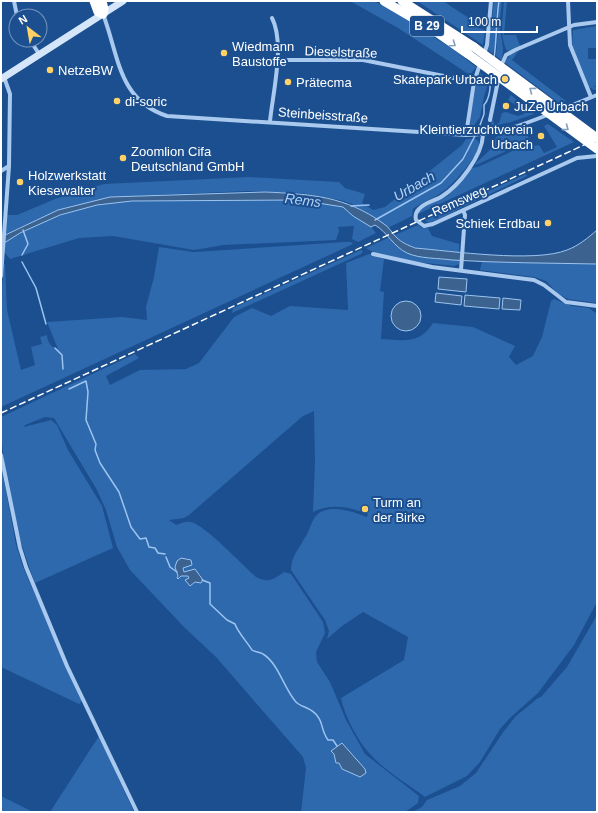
<svg xmlns="http://www.w3.org/2000/svg" width="598" height="813" viewBox="0 0 598 813" font-family="Helvetica,sans-serif">
<style>
.green{fill:#2e69ad;fill-rule:evenodd}
.water{fill:#3c6290;stroke:#9cc4f0}
.lines{fill:none;stroke-linecap:round;stroke-linejoin:round}
.stream{stroke:#9cc4f0;stroke-width:1.5}
.street{stroke:#a9c9ee;stroke-width:4}
.secondary{stroke:#d6e6fa;stroke-width:7}
.highway{stroke:#fff;stroke-width:9}
.rail{stroke:#fff;stroke-width:1.5;stroke-dasharray:7 3;stroke-linecap:butt}
.highway-bridge{stroke:#fff;stroke-width:9}
.oneway{stroke:#829ec1}
.poi-dot{fill:#ffd166;stroke:#1b4f8f;stroke-width:1.5}
.labels{text-anchor:middle;dominant-baseline:central;stroke-width:4;stroke-linejoin:round;paint-order:stroke}
.shield{fill:#1b4f8f;stroke:#bbcadd;stroke-width:1}
.shield-label{font-size:12px;font-weight:bold;fill:#fff}
.poi-label{font-size:13px;fill:#fff;stroke:#1b4f8f;text-anchor:start}
.street-label{font-size:13px;fill:#fff;stroke:#1b4f8f}
.water-label{font-size:14px;font-style:italic;fill:#b5d3f5;stroke:#1b4f8f}
</style>
<rect width="100%" height="100%" fill="#1b4f8f"/>
<path class="green" d="M350,1H374L395,12L454,50L476,67L470,75L398,28Z
M417,1H443L478,24L476,27L485,30L483,45Z
M494,1H498L495,23L497,32L493,54L488,50Z
M500,1H502C501,9 500,17 500,24C500,36 506,50 501,60L496,56L498,29L497,11Z
M504,1H507L504,35H516L520,46L507,51C499,36 503,17 504,1Z
M597,26V48H588V59H597V85L593,87H597V89L594,90L589,87L572,45L573,30Z
M520,49L512,60L566,101L559,103L504,62L511,54Z
M480,73L489,81L484,96L480,117L473,127L470,126L471,110L476,85L480,86L483,77L479,75Z
M511,95L534,114L511,122L492,126L491,120H493L494,124L499,123L502,113L506,112L518,116L524,114L523,110L508,100Z
M548,124L574,142L418,214L420,209L449,195L471,168L478,167L532,142L535,146L539,145L544,153L557,147L544,126Z
M520,128L524,130L530,140L476,165V163L492,148L496,137Z
M466,139H476L479,142C481,154 452,186 441,193C434,198 425,201 417,206L413,209L412,216L388,228L352,204L340,200L301,193L247,191L110,197L58,210L6,234L7,215H17L55,199L104,184L249,177L339,182L345,188L365,194L362,203L373,210L385,207L462,145Z
M526,174L527,176L430,223L424,221Z
M192,199L300,200L343,207L353,216L371,227L376,233L358,242L352,239L354,226L338,227L339,231L336,240L224,245L194,250L113,236L79,238L10,259L5,253V242C33,225 65,211 98,204C128,199 161,200 192,199Z
M418,225L422,228H428L432,236L459,244V252C438,250 409,253 395,235Z
M390,237L406,253L434,258L459,260V264L454,266C426,262 390,263 366,248Z
M345,242H351L353,244L1,407V295L4,265L5,264L7,310L21,370L35,365L31,347L42,344L40,337L47,335C47,341 51,348 58,349L47,322L122,317L147,320L146,307L154,277L159,247L193,252L210,251Z
M361,250L363,251L361,254L232,313L233,308Z
M369,254L384,259L380,291L384,292L381,339C404,340 419,345 433,323L473,327L515,346L509,357L516,365L533,356L542,337L551,301L554,299L572,306L589,308L597,314V602L574,645L538,693L510,718L500,729L480,762L467,776L425,797C409,785 384,770 371,755C359,743 344,715 341,698L404,660L408,637L363,612L342,626L327,639L329,631L325,620L291,570C291,557 298,550 304,539C309,533 310,524 315,517C327,502 353,512 367,517L368,514C350,507 331,503 313,512L315,462L314,411L303,416L189,515L184,518L169,520L176,525C182,523 188,520 194,523C213,533 239,562 256,577C268,583 273,580 284,572L291,574L323,622L325,633L316,652L317,662L330,682L346,720L365,754L419,796L418,803L405,812H301L306,768L303,757L216,657L185,628L130,570L117,547L106,510L97,490L54,418L45,417L25,425L24,427L51,420L57,425L68,450L102,506L113,548L35,583C16,533 1,471 1,417L135,354L139,358L106,376L110,385L140,370L186,369L199,363L234,317L252,308L271,316L290,306L348,310L346,263ZM181,558L191,560L183,568L185,572L200,574L201,578L195,582L186,575L178,576L175,567ZM342,743L365,769L336,763L334,754Z
M482,261L597,264V303L568,299L557,293L546,281L534,277L480,270Z
M1,464L16,545L23,567L82,701L79,704L1,667Z
M597,615V812H412L422,807L427,800L460,786L476,773L504,731L516,716L538,698L541,697L567,667Z
M99,736L134,812H50Z
M1,796L33,812H1Z"/>
<path class="water" d="M265,192C310,194 346,196 384,224C389,227 392,233 396,237C402,243 408,245 415,248C451,251 535,263 567,250C578,246 588,238 597,230V264C549,263 500,263 452,260C439,258 420,259 407,253C394,247 387,232 375,225L371,227L353,216L343,207L299,200L132,201L97,205L60,215L20,233L1,245V237L58,210L110,197Z
M439,277L467,279L466,292L438,289Z
M436,293L462,296L461,305L435,302Z
M465,295L500,298L499,309L464,306Z
M503,298L521,300L520,310L502,309Z
M391 316a15 15 0 1 1 30 0a15 15 0 1 1-30 0Z
M181,558L191,560L192,565L183,568L184,572L195,569L203,580L201,583L195,582L190,586L185,580L189,578L188,576H181L178,579L177,578L178,576L175,567L177,561Z
M342,743L365,769L366,773L360,777L342,769L339,763H336L334,754L331,751Z"/>
<g class="lines">
<path class="stream" d="M494,58C497,38 496,20 499,1
M351,206L369,205
M375,220L441,183L463,159L479,128L484,114V105C491,97 490,84 491,75
M22,255L28,244L23,230
M22,262L36,288L46,324
M55,348L62,355L63,369
M69,389L86,381L88,392L86,420L96,444L95,450L100,463L119,492L131,527L140,539L146,538L149,547L155,548L158,553L165,554
M166,557L170,567L177,572
M202,580L210,583V604L227,620L235,624C237,631 247,642 252,650C255,652 260,652 263,654C279,664 284,689 296,702C302,708 312,707 318,717C323,723 321,730 328,740H333L337,746"/>
<path class="street" d="M14,1L17,16
M568,1L570,45L591,97
M103,14C119,56 118,100 167,116L466,135C496,135 522,125 550,114
M30,40L39,54
M484,54L487,45L491,1
M277,60H363L474,82
M501,66L506,55L515,50L574,25L597,22
M560,110L597,95
M490,120L499,76
M270,121C273,92 285,43 272,18
M466,135L474,82L480,64
M483,135C482,156 459,186 441,197C434,201 424,203 419,209C416,212 415,216 416,220L424,226L433,224L577,158L597,156
M1,171L9,166
M373,254L432,267L534,280L544,285L566,302L597,306
M461,270L465,215L463,210
M1,276L9,166L10,94L4,77
M1,455L20,548L26,567L67,666L137,812"/>
<path class="secondary" d="M1,79L123,1"/>
<path class="highway" d="M94,1L98,12L103,14L104,9L102,1
M384,1L435,31L468,54
M402,1L474,47"/>
<path class="rail" d="M1,413L597,139"/>
<path class="highway-bridge" d="M474,47L597,138
M468,54L597,149"/>
</g>
<defs><path id="oneway-chevron" d="M-2-3.5L2.5 0L-2 3.5" fill="none" stroke-width="1.6" stroke-linecap="round" stroke-linejoin="round"/></defs>
<g class="oneway">
<use href="#oneway-chevron" transform="translate(453 44) rotate(35)"/>
<use href="#oneway-chevron" transform="translate(532 90) rotate(-143)"/>
<use href="#oneway-chevron" transform="translate(566 128) rotate(36)"/>
</g>
<g class="poi-dot">
<circle cx="224" cy="53" r="4"/>
<circle cx="50" cy="70" r="4"/>
<circle cx="505" cy="79" r="4"/>
<circle cx="288" cy="82" r="4"/>
<circle cx="117" cy="101" r="4"/>
<circle cx="506" cy="106" r="4"/>
<circle cx="541" cy="136" r="4"/>
<circle cx="123" cy="158" r="4"/>
<circle cx="20" cy="182" r="4"/>
<circle cx="548" cy="223" r="4"/>
<circle cx="365" cy="509" r="4"/>
</g>
<g class="labels">
<rect class="shield" x="410" y="16" width="34" height="20" rx="3"/>
<g class="shield-label">
<text x="427" y="26">B 29</text>
</g>
<g class="poi-label">
<text x="232" y="46">Wiedmann<tspan x="232" dy="15">Baustoffe</tspan></text>
<text x="58" y="70">NetzeBW</text>
<text x="497" y="79" text-anchor="end">Skatepark Urbach</text>
<text x="296" y="82">Prätecma</text>
<text x="125" y="101">di-soric</text>
<text x="514" y="106">JuZe Urbach</text>
<text x="533" y="129" text-anchor="end">Kleintierzuchtverein<tspan x="533" dy="15">Urbach</tspan></text>
<text x="131" y="151">Zoomlion Cifa<tspan x="131" dy="15">Deutschland GmbH</tspan></text>
<text x="28" y="175">Holzwerkstatt<tspan x="28" dy="15">Kiesewalter</tspan></text>
<text x="540" y="223" text-anchor="end">Schiek Erdbau</text>
<text x="373" y="502">Turm an<tspan x="373" dy="15">der Birke</tspan></text>
</g>
<g class="street-label">
<text transform="translate(341 52) rotate(2)">Dieselstraße</text>
<text transform="translate(323 115) rotate(4)">Steinbeisstraße</text>
<text transform="translate(459 201) rotate(-24)">Remsweg</text>
</g>
<g class="water-label">
<text transform="translate(414 186) rotate(-30)">Urbach</text>
<text transform="translate(303 200) rotate(7)">Rems</text>
</g>
</g>
<rect width="598" height="813" fill="none" stroke="#ffffff" stroke-width="4"/>
<g transform="translate(28 28) rotate(329)"><circle r="19" fill="#1b4f8f" stroke="#7695bc"/>
<path d="M0-3L7 15L0 10L-7 15Z" fill="#ffd166"/>
<text y="-6" font-size="11" font-weight="bold" text-anchor="middle" fill="#ffffff">N</text>
</g>
<path d="M462 26v6h75v-6" fill="none" stroke="#ffffff" stroke-width="2"/>
<text x="468" y="26" font-size="12" fill="#ffffff" stroke="#1b4f8f" stroke-width="3" paint-order="stroke">100 m</text>
</svg>
